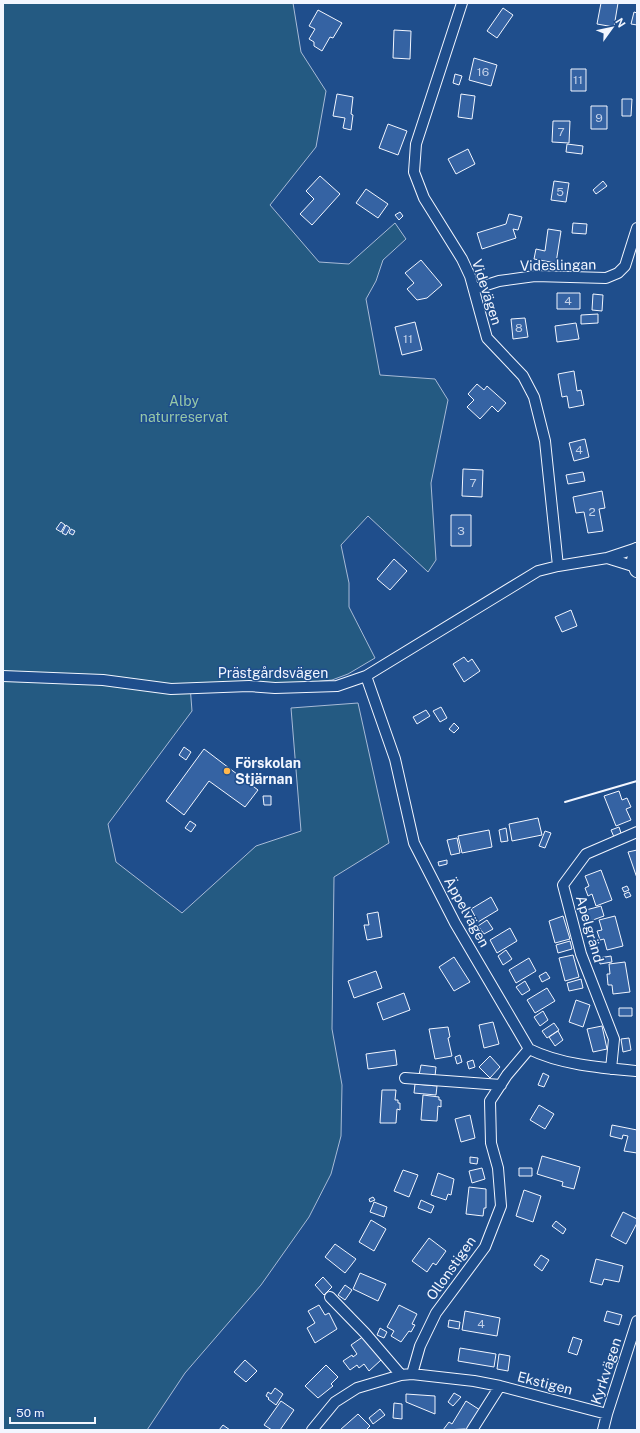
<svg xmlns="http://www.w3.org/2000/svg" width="640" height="1433" viewBox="0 0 640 1433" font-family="'Public Sans',sans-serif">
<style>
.green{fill:#245a82;stroke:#a8bbd7}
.building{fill:#3563a3;stroke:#f2f6ff}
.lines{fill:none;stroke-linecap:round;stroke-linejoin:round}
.street-casing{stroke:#f2f6ff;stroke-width:12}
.secondary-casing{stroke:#f2f6ff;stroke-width:16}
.street{stroke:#1f4e8c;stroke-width:10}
.secondary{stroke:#1f4e8c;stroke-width:14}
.wall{stroke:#f2f6ff;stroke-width:2}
.poi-dot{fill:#ffb74d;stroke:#1f4e8c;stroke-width:1.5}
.labels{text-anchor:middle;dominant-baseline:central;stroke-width:3;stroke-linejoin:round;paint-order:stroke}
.number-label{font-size:12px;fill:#c3d1e8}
.street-label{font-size:14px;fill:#f2f6ff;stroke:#1f4e8c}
.park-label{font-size:14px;fill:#97c8a6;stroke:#1f4e8c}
.poi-label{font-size:14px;font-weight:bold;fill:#f2f6ff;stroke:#1f4e8c;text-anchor:start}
</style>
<rect width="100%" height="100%" fill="#1f4e8c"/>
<path class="green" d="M3,3H293L301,52L326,91L316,147L270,205L319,262L349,264L395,223L406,239L383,260L376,281L366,299L380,375L435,379L448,400L431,483L436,560L428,572L368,516L341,545L349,583V607L375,658L348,674L332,680L295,684L190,685L192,711L108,824L116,862L182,913L256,846L301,831L291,708L358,703L389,843L334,877L332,1029L342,1085L341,1136L331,1174L309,1217L261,1285L185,1373L147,1430H3Z"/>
<path class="building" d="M601,3H618L614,27L597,24Z
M503,8L513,15L497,38L487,31Z
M318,10L342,23L333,38L330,37L322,51L314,46V42L309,39L315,29L309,26Z
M634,12L637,13V25L631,24Z
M394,30L411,31L410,59L393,58Z
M474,58L497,65L491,86L469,80Z
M571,69H586V91H571Z
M455,74L462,76L459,85L453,83Z
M337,94L353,97L351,114L353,115L351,130L343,128L345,118L333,116Z
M461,94L475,96L472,119L458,117Z
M622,99H632L631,116H622Z
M591,106H607V129H591Z
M553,121H570L569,143L552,142Z
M388,124L407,131L398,155L379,148Z
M567,144L583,146L582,154L566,152Z
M468,149L475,164L456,174L448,159Z
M320,176L340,194L312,225L300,214L314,199L306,191Z
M554,181L569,183L566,202L551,200Z
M603,181L607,186L596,194L593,190Z
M366,189L388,204L378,218L356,203Z
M400,212L403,216L399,220L395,215Z
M509,214L522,217L518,230L513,229L516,238L482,249L477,233L506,224Z
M573,223L587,224L586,234L572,233Z
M548,229L561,231L556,263L534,259L536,249L545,251Z
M421,260L442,285L427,298L417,300L407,289L414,283L405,273Z
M557,293H580V309H557Z
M593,294L603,295L602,311L592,310Z
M598,314V323L581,324V315Z
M525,318L528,337L513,339L511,319Z
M415,322L422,350L402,355L395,327Z
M576,323L579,339L557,342L555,326Z
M574,371L577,391L581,390L584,405L569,408L567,396L562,397L558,374Z
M477,384L484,390L487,386L506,403L498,412L492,406L480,419L467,407L474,400L468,394Z
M585,439L589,457L574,461L569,443Z
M463,469L483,470L482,497L462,496Z
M583,472L585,481L568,484L566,475Z
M602,491L605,508L599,509L603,531L588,533L584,512L576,513L573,497Z
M451,515H471V546H451Z
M61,522L65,525L61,532L56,529Z
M66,525L70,528L66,535L62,533Z
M71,529L75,531L73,535L69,533Z
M394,559L407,571L390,590L377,579Z
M571,610L577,626L562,632L555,617Z
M464,657L468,662L472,659L480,671L464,682L453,664Z
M441,707L447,718L440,722L433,711Z
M426,710L430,716L417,724L413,717Z
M454,723L459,728L454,733L449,729Z
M184,747L191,752L186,760L179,755Z
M204,749L258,790L245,807L209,781L184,815L166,801Z
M619,791L622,800L627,798L631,807L626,809L631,820L616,826L604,796Z
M263,796H271V805H264Z
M538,818L542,835L512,841L509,824Z
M190,821L196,825L191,832L185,828Z
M619,827L621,833L614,837L611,830Z
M506,828L508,841L501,842L499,830Z
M489,830L492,847L462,853L458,836Z
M545,831L551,833L545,848L539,846Z
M457,838L460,853L451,855L447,840Z
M637,850V878L628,852Z
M447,860V864L439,866L438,862Z
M601,870L612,900L596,906L592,894L588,896L585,888L589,886L585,876Z
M627,886L629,890L624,892L622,888Z
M629,892L631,896L626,898L624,894Z
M491,897L498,910L478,922L471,909Z
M601,906L604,916L590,921L586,910Z
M378,912L382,937L367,940L364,925H369L367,914Z
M563,916L570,939L555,943L549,921Z
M615,916L623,946L607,950L604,939L600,940L597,931L602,930L599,920Z
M487,920L493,929L484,934L478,926Z
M510,928L517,941L497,953L490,940Z
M570,941L572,949L558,953L556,945Z
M506,950L512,959L503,965L498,956Z
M573,955L579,977L565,981L559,958Z
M611,956L612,962L600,964L599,958Z
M454,957L470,982L454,991L439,967Z
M529,958L536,971L516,983L509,970Z
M625,962L630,992L613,994L612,985H608L607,974H610L609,964Z
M376,971L382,988L354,998L348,981Z
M546,972L550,978L542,982L539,976Z
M581,979L583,988L569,991L567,983Z
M525,981L530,990L522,995L516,987Z
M547,988L555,1001L535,1013L527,1000Z
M404,993L410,1010L383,1020L377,1003Z
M576,1000L590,1005L583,1027L569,1022Z
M619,1008H632V1016H619Z
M543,1011L548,1020L540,1026L534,1017Z
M493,1022L499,1044L484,1048L479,1025Z
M554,1023L559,1030L547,1038L542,1031Z
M602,1026L607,1049L593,1052L587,1029Z
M448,1027L450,1037L448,1038L452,1056L435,1059L429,1029Z
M558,1031L563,1040L555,1046L549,1037Z
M629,1038L631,1050L623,1052L621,1039Z
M395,1050L397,1065L368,1069L366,1054Z
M460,1055L462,1062L457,1064L455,1057Z
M490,1056L500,1067L490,1078L479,1067Z
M473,1060L475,1067L469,1069L467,1062Z
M421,1065L436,1067L435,1076L419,1075Z
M543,1073L549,1076L544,1087L538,1085Z
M415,1084L437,1086L436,1095L414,1093Z
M382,1090H396L395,1100H398V1103H400V1110L397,1109L396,1123H380Z
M423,1095L439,1097V1100H441V1107L438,1106L437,1121L421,1120Z
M539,1105L554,1114L545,1129L530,1120Z
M470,1115L475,1138L461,1142L455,1119Z
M612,1125L637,1130V1153L624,1151L628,1136L623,1135L622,1139L610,1136Z
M542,1156L580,1167L574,1189L562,1186L563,1182L537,1174Z
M470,1157L478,1158L477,1164L470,1163Z
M482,1168L485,1179L472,1183L469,1171Z
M519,1168H532V1176H519Z
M403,1170L418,1175L409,1197L394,1191Z
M438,1173L454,1179L451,1195L448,1194L446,1200L431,1195Z
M469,1187L486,1189V1208H484L483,1216L466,1214Z
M524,1190L541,1196L533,1222L516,1216Z
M373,1197L375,1200L370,1202L369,1199Z
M421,1200L434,1206L431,1213L418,1208Z
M374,1202L387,1207L384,1217L370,1212Z
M623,1212L637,1219V1223L626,1244L611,1236Z
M371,1220L386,1229L374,1251L359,1242Z
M556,1221L566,1229L563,1234L552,1226Z
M429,1238L446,1251L436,1265L433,1263L427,1272L412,1261Z
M335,1244L356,1259L345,1273L325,1257Z
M541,1255L549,1260L542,1271L534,1265Z
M596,1259L623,1266L619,1282L604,1279L602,1285L590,1282Z
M360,1273L386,1284L378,1301L353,1289Z
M323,1277L332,1287L324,1295L315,1285Z
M345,1285L352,1290L345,1300L338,1295Z
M319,1305L325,1315L329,1313L337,1329L315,1343L307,1328L315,1323L308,1311Z
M399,1305L417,1314L412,1324L415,1325L411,1332L409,1331L401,1342L391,1336L394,1331L387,1327Z
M465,1311L500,1318L497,1336L462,1330Z
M607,1311L622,1315L619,1325L604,1321Z
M449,1320L460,1322L459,1329L448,1327Z
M380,1328L387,1332L384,1338L377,1335Z
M364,1336L381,1360L369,1371L364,1364L359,1368L357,1365L350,1370L343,1361L352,1355L353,1357L357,1354L351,1345Z
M573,1337L582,1340L577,1355L568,1352Z
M460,1348L496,1354L494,1367L458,1361Z
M499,1354L510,1356L508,1371L497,1369Z
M245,1360L257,1371L246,1382L234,1372Z
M326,1365L338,1377L331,1384L333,1386L318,1398L305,1386Z
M275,1388L283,1394L276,1405L268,1399L269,1398L266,1396L268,1392L271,1394Z
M454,1393L461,1397L453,1406L448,1402Z
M406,1394L435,1396V1414L406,1402Z
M281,1401L294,1410L280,1430H272L264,1425Z
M466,1401L480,1410L468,1430L465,1429L443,1430L449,1422L452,1424Z
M394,1403L402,1404V1419L393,1418Z
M380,1409L385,1415L373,1424L369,1418Z
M358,1414L370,1426L366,1430H340Z
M223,1425L230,1430H219Z"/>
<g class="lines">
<defs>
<path id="street" d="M462,3L416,144L414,172L424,198L462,259L470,276L487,338L523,376L534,397L545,441L558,566
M474,289L499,281L535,276L606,278L618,273L625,266L637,228
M607,558L636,567
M3,676L103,680L171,689L249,686L275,688L337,686L366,676L538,571L558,566L607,558L637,548
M366,676L395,759L414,843L455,923L529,1049C561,1065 602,1068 637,1071
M611,1069L614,1039L581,954L563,885L586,854L637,832
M405,1078L501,1085
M330,1297L365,1333L401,1375
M412,1374L420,1346L436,1313L485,1247L501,1206L498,1168L491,1143L490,1101L507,1075L529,1049
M312,1430L335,1402L357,1388L401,1375L412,1374L474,1381L500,1386L607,1414
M472,1430L500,1386
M603,1430L607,1414L637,1321"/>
<path id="secondary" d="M637,550L634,560L637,570"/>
</defs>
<use href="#street" class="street-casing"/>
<use href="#secondary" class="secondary-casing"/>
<use href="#street" class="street"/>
<use href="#secondary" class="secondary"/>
<path class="wall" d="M565,802L637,781"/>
</g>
<circle class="poi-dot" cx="227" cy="771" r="4"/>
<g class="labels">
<g class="number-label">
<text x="483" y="72">16</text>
<text x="578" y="80">11</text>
<text x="599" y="118">9</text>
<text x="561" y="132">7</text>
<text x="560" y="192">5</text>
<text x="568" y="301">4</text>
<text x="519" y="328">8</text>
<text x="408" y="339">11</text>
<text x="579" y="450">4</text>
<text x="473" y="483">7</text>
<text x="592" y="512">2</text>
<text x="461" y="531">3</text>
<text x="481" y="1324">4</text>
</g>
<g class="street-label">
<text transform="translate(558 265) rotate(-1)">Videslingan</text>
<text transform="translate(487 292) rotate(72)">Videvägen</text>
<text x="273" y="673">Prästgårdsvägen</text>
<text transform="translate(467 912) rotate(61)">Äppelvägen</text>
<text transform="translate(590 929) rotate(74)">Apelgränd</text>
<text transform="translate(451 1268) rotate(-55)">Ollonstigen</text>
<text transform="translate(606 1371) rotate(-72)">Kyrkvägen</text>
<text transform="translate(545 1383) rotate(14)">Ekstigen</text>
</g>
<g class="park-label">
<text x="184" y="401">Alby<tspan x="184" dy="16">naturreservat</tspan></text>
</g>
<g class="poi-label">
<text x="235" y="763">Förskolan<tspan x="235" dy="16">Stjärnan</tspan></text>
</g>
</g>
<rect width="640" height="1433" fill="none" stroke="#f2f6ff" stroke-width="8"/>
<g transform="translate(612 28) rotate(57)" stroke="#1f4e8c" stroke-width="3" paint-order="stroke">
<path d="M0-3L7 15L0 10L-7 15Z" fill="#f2f6ff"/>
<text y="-6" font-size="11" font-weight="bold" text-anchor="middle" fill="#f2f6ff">N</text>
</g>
<path d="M10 1417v6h85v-6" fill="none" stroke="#f2f6ff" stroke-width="2"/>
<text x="16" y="1417" font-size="12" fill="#f2f6ff" stroke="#1f4e8c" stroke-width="3" paint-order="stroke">50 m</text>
</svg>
